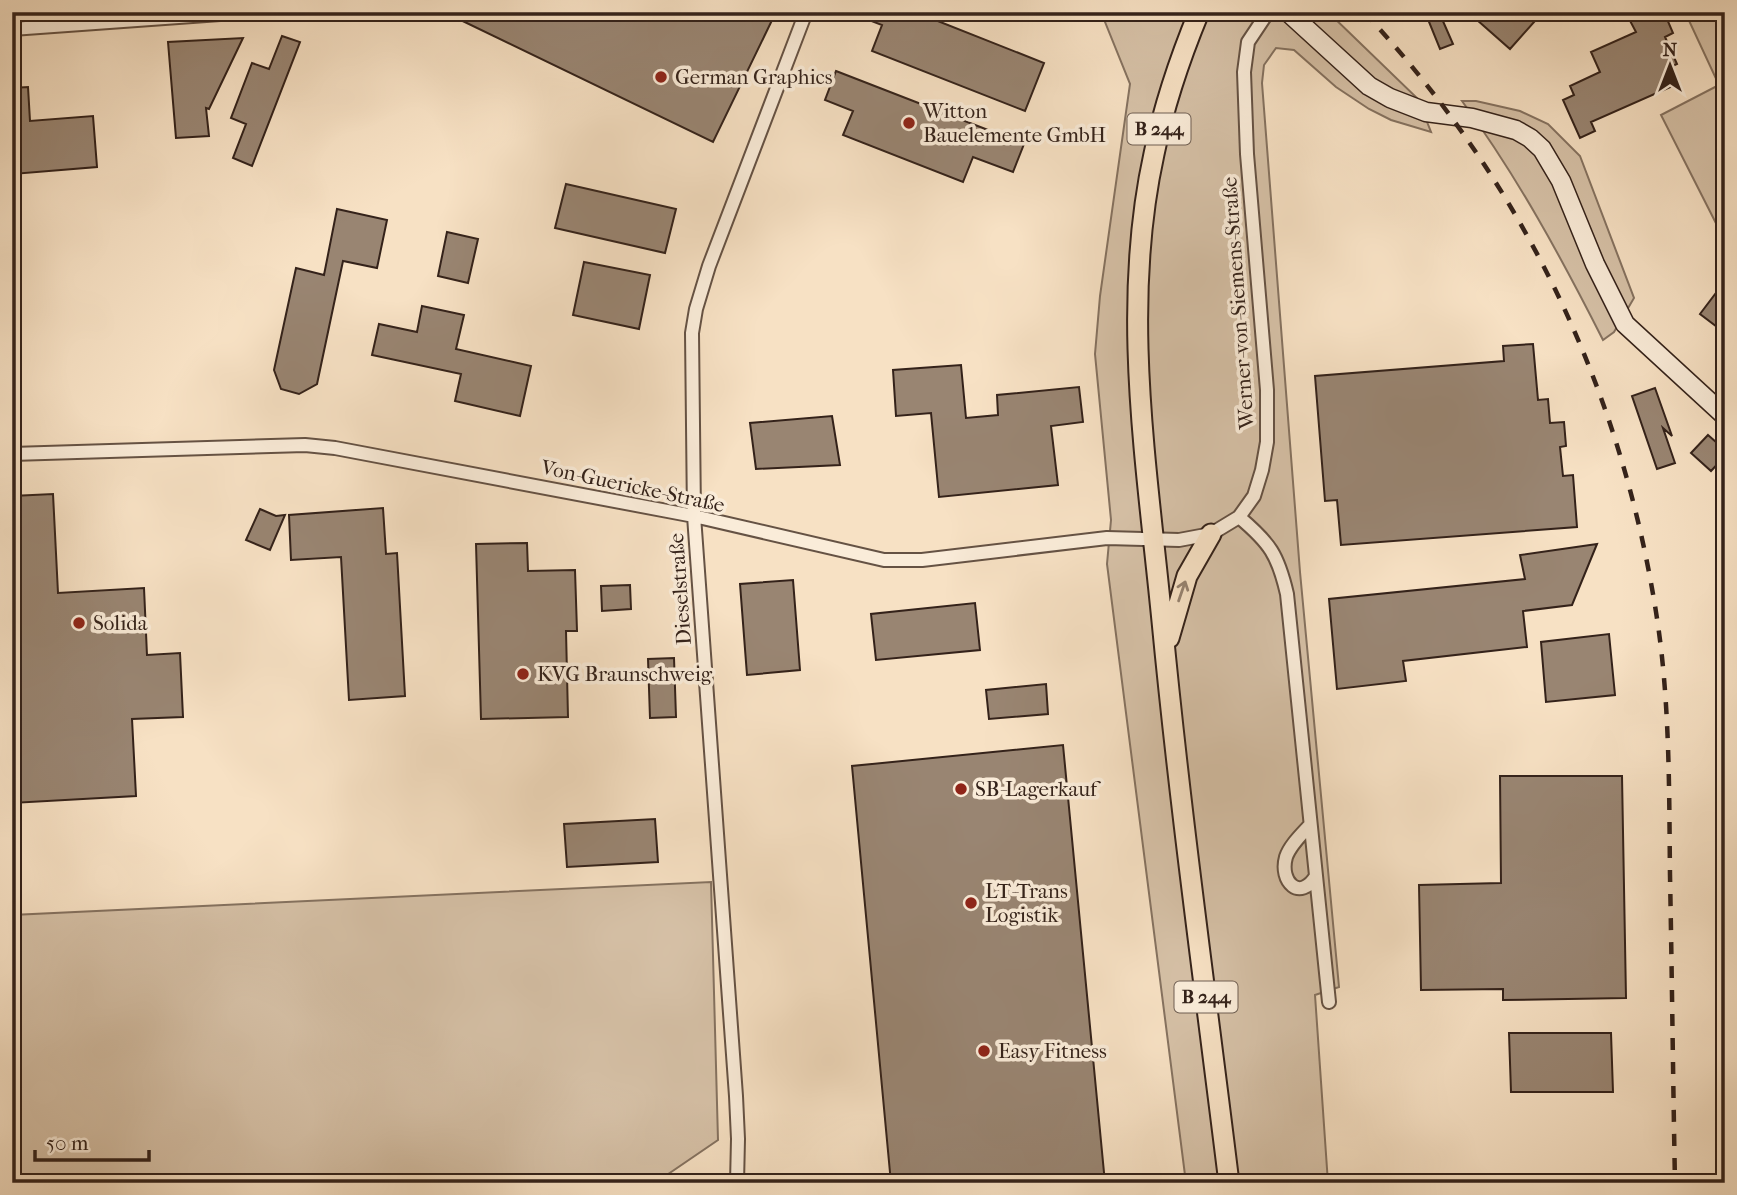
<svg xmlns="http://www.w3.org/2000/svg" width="1737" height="1195" viewBox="0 0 1737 1195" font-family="'IM FELL French Canon',serif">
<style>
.green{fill:#d6c1a7;stroke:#857260;stroke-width:2}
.building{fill:#998572;stroke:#34221a;stroke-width:2}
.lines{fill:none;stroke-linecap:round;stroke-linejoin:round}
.minor-casing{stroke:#655244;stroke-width:16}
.secondary-casing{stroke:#34221a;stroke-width:21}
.primary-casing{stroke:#34221a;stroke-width:23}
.minor{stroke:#faecd9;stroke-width:12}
.secondary{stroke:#faecd9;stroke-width:18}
.primary{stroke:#f7e1c4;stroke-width:19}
.rail{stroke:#34221a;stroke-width:4.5;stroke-dasharray:12 12;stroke-linecap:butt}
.oneway{stroke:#96826f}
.poi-dot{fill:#8f2418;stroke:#faecd9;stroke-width:2.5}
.labels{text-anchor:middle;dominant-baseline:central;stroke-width:7;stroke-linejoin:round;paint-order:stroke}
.shield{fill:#faecd9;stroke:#6f5f53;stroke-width:2}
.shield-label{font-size:19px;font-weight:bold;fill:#34221a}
.poi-label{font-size:21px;fill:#34221a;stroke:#faecd9;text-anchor:start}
.street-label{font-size:21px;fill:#34221a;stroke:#faecd9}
</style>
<rect width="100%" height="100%" fill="#f7e1c4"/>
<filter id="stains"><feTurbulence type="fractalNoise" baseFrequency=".00286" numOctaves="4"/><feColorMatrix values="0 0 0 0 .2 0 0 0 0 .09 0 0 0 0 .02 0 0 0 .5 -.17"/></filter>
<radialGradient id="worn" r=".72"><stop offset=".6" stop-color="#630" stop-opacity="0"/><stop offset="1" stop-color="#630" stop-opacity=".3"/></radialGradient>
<path class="green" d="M1101,12H1328L1418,99L1431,132L1391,120L1369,109L1336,87L1294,50L1276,48L1264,65L1262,83L1300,572L1339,987L1315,995L1328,1183H1186L1107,564L1111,520L1095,354L1100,296L1130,84Z
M1685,12H1725V241L1661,115L1719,85Z
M1462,101H1476L1520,111L1548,124L1580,156L1634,298L1614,332L1603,340C1561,257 1517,176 1462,101Z
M711,882L718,1140L655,1183H12V915Z"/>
<path class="building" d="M444,12H776L713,142Z
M915,12L1044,63L1025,111L872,51L882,25L851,13Z
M1425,12H1439L1453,44L1440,49Z
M1468,12H1543L1510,49Z
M1638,12H1664L1673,33L1665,37L1677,64L1668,68L1675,85L1591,122L1595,131L1580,138L1563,100L1574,95L1570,86L1600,72L1591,52L1636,32L1628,17Z
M282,36L300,42L252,166L233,158L246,124L231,118L252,63L269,69Z
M243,38L209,109L206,108L209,136L176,138L168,42Z
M836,71L1024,144L1013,172L973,157L963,182L843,135L853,111L825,100Z
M28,87L30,121L93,116L97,167L13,174L12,88Z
M566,184L676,209L665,253L555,228Z
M337,209L387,220L377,268L343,261L317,384L299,394L281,389L274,370L296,268L324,275Z
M447,232L478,239L468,283L438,276Z
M584,262L650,275L639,329L573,315Z
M1725,281V333L1700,314Z
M422,306L464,315L456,349L531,366L520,416L455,401L461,374L372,355L379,324L417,332Z
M1533,344L1538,400L1548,399L1550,423L1564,422L1566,446L1560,447L1563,476L1573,475L1577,527L1341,545L1337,500L1325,501L1315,376L1504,361L1503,346Z
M961,365L966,418L998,415L997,395L1079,387L1083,422L1051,426L1058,485L939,497L931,413L896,416L893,370Z
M1655,388L1672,436L1663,428L1675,463L1657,469L1632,396Z
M832,416L840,465L756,469L750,423Z
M1708,435L1725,450V456L1711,471L1691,453Z
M53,494L58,593L144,588L147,655L180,653L183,717L132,719L136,796L12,803V496Z
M383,508L386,554L397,553L405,696L349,700L341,557L291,560L289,515Z
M260,509L276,516L285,515L270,550L246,540Z
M527,543L528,571L575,570L577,631H566L568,717L481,719L476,544Z
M1597,544L1572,605L1523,611L1527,647L1403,661L1406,681L1337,689L1329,599L1525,579L1520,555Z
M793,580L800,670L747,675L740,584Z
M630,585L631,609L602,611L601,586Z
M975,603L980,650L876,660L871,614Z
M1609,634L1615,695L1546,702L1541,642Z
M674,658L676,717L650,718L648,659Z
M1046,684L1048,714L989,719L986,690Z
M1063,745L1105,1183H891L852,766Z
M1500,776H1622L1626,998L1503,1000V989L1421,990L1419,885L1501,883Z
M655,819L658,862L567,867L564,824Z
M1509,1033H1611L1613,1092H1511Z"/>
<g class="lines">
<defs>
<path id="minor" d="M12,29L248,12
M12,454L305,445L335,448L694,516L884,560H922L1107,538L1179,540L1211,534L1239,517L1254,496L1262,470L1267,442V390L1247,154L1244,72L1248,42L1268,12
M1239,517C1270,543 1278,555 1287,594L1329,1002
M1310,825C1302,834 1290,845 1286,857C1279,882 1300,902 1316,876
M737,1183L738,1139L736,1096L694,516L692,333L696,309L709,266L806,12"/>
<path id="secondary" d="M1288,12L1369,86L1390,98L1426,112L1472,118L1516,130L1530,138L1542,149L1561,181L1595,264L1625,324L1725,416"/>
<path id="primary" d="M1199,12C1180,58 1164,105 1154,154C1120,308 1147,466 1162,621C1180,809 1206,996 1229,1183
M1169,638L1187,576L1211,534"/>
</defs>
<use href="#minor" class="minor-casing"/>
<use href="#secondary" class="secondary-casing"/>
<use href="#primary" class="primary-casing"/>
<use href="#minor" class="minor"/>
<use href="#secondary" class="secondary"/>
<use href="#primary" class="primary"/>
<path class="rail" d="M1364,12C1521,180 1620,385 1656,612C1670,699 1669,788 1670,875C1672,978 1673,1080 1675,1183"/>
</g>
<defs><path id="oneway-shaft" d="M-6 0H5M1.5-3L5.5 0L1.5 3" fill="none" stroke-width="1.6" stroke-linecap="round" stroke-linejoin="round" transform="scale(1.75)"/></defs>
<use class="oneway" href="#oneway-shaft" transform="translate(1182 591) rotate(-71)"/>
<g class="poi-dot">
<circle cx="661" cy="77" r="7"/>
<circle cx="909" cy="123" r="7"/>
<circle cx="79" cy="623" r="7"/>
<circle cx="523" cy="674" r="7"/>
<circle cx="961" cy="789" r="7"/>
<circle cx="971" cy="903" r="7"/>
<circle cx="984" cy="1051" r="7"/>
</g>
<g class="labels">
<g class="shield">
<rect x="1127.5" y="113.5" width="63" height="31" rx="5"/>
<rect x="1174.5" y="981.5" width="63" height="31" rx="5"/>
</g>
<g class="shield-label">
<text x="1159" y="129">B 244</text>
<text x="1206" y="997">B 244</text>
</g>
<g class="poi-label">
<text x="675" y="77">German Graphics</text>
<text x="923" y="111">Witton<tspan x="923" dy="24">Bauelemente GmbH</tspan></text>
<text x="93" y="623">Solida</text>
<text x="537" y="674">KVG Braunschweig</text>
<text x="975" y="789">SB-Lagerkauf</text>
<text x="985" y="891">LT-Trans<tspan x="985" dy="24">Logistik</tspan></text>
<text x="998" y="1051">Easy Fitness</text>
</g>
<g class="street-label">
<text transform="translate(1238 303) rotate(-94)">Werner-von-Siemens-Straße</text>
<text transform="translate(633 486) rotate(12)">Von-Guericke-Straße</text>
<text transform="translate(680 589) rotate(-94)">Dieselstraße</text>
</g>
</g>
<rect width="1737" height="1195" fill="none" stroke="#f7e1c4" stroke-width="42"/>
<rect x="14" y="14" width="1709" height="1167" fill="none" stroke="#34221a" stroke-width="3.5"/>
<rect x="21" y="21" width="1695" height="1153" fill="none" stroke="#34221a" stroke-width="2"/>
<g transform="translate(1670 66)" stroke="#faecd9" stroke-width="5" paint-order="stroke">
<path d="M0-5L12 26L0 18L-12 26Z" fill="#34221a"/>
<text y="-10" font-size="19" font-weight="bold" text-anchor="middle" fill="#34221a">N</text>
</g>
<path d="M35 1150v10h114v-10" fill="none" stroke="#34221a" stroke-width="3.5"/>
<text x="46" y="1150" font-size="21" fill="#34221a" stroke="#faecd9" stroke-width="5" paint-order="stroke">50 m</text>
<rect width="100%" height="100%" filter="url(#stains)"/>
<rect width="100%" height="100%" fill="url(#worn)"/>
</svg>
